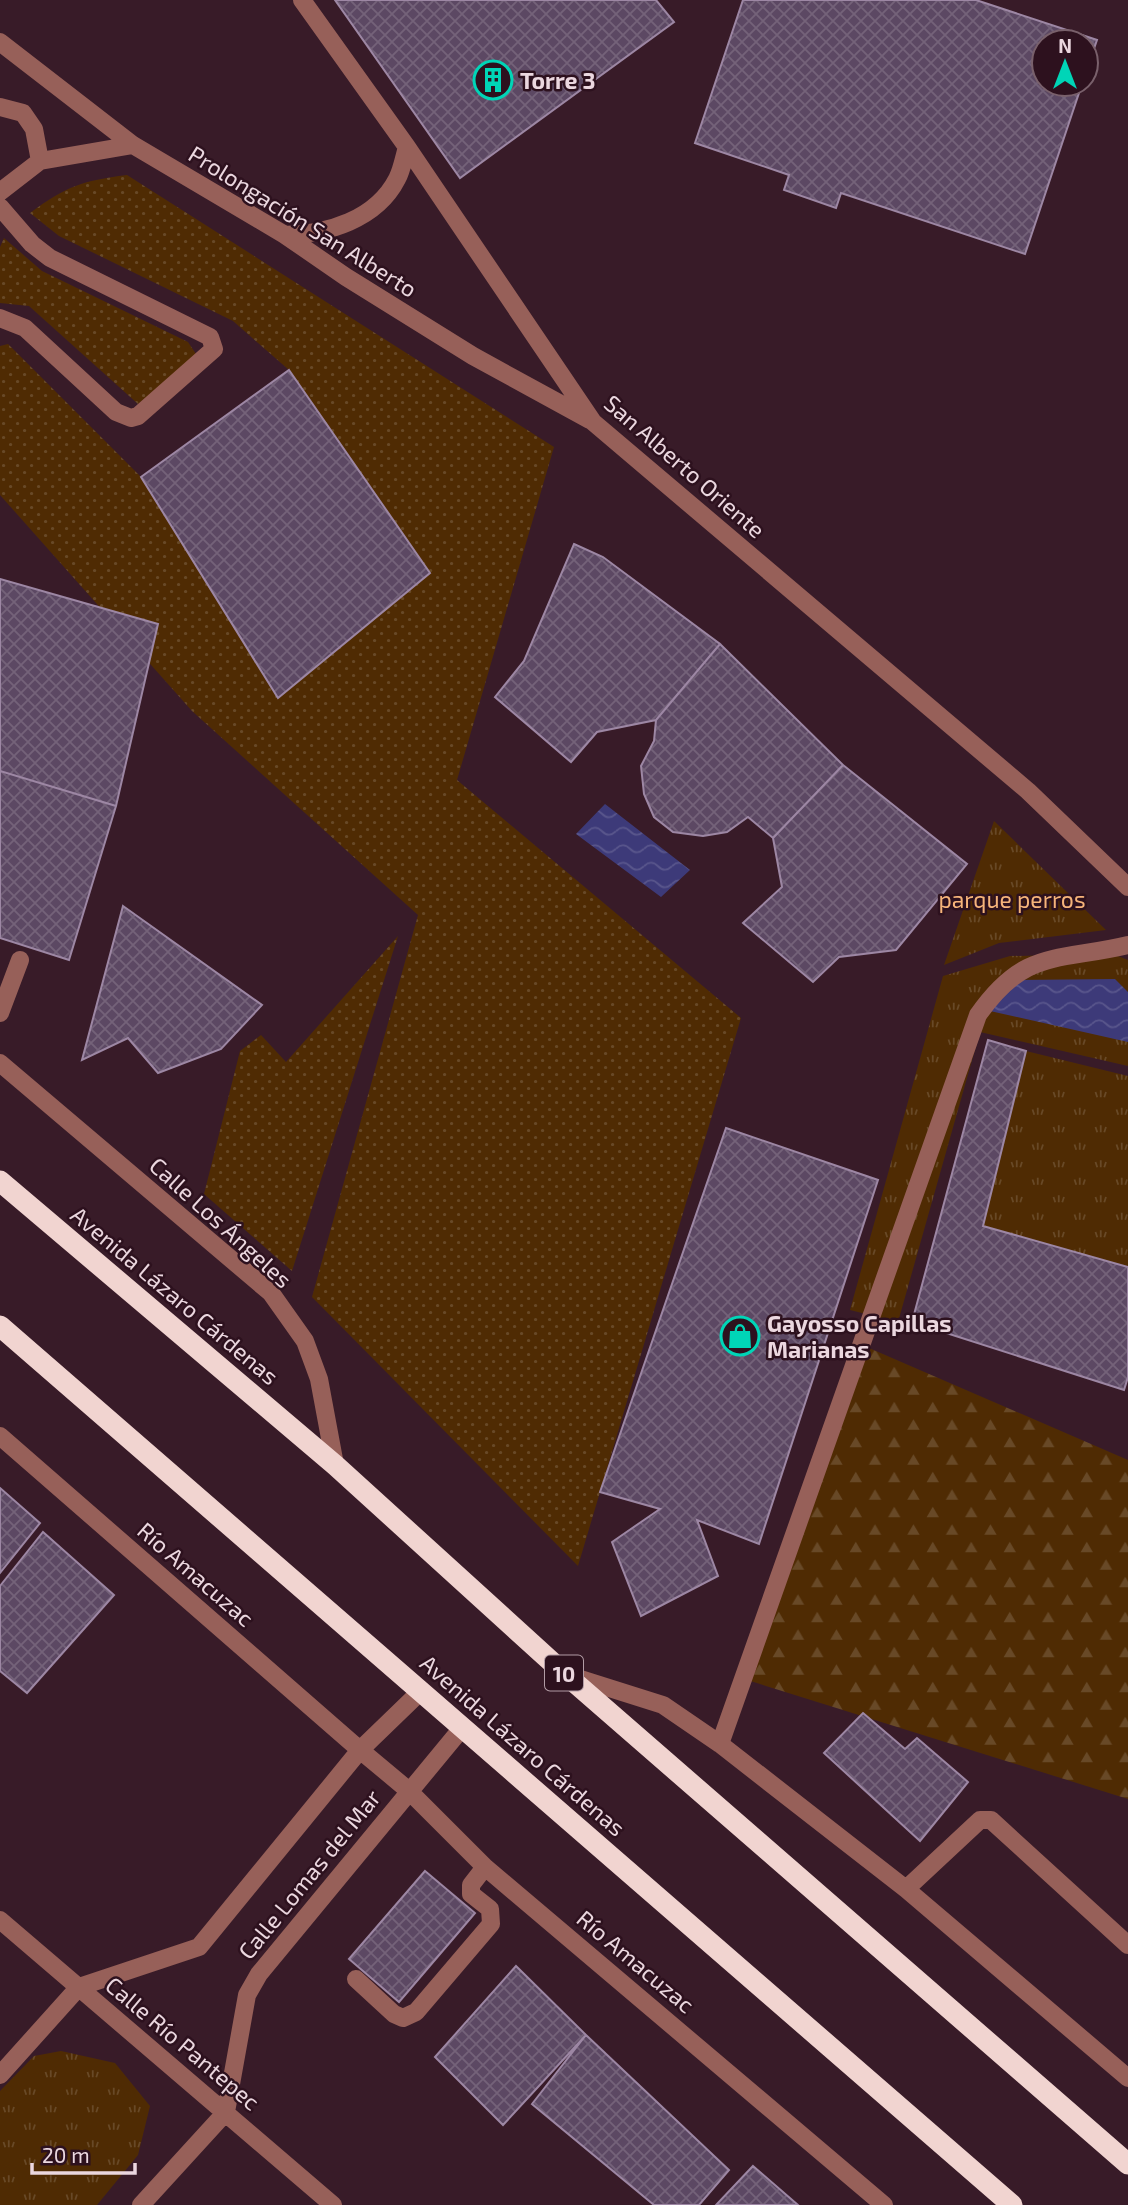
<svg xmlns="http://www.w3.org/2000/svg" width="1128" height="2205" viewBox="0 0 1128 2205" font-family="'Exo 2',sans-serif">
<style>
.grass{fill:url(#grass-dots)}
.forest{fill:url(#forest-firs)}
.park{fill:url(#park-tufts)}
.water{fill:url(#water-waves)}
.building{fill:url(#building-cross-hatch);stroke:#9d87a4;stroke-width:2}
.lines{fill:none;stroke-linecap:round;stroke-linejoin:round}
.minor{stroke:#976059;stroke-width:18}
.highway{stroke:#f1d4d0;stroke-width:21}
.labels{text-anchor:middle;dominant-baseline:central;stroke-width:5;stroke-linejoin:round;paint-order:stroke}
.shield{fill:#2d111e;stroke:#b29ca5;stroke-width:2}
.shield-label{font-size:21px;font-weight:bold;fill:#ebd7df}
.poi-label{font-size:23px;font-weight:bold;fill:#ebd7df;stroke:#2d111e;text-anchor:start}
.street-label{font-size:23px;fill:#ebd7df;stroke:#2d111e}
.park-label{font-size:23px;fill:#f6b47a;stroke:#2d111e}
</style>
<defs>
<pattern id="grass-dots" width="8" height="8" patternUnits="userSpaceOnUse" patternTransform="scale(1.75)"><rect width="8" height="8" fill="#4f2b03"/><path d="M2 2h.1M6 6h.1" fill="none" stroke="#684927" stroke-width="1.8" stroke-linecap="round"/></pattern>
<pattern id="forest-firs" width="22" height="20" patternUnits="userSpaceOnUse" patternTransform="scale(1.75)"><rect width="22" height="20" fill="#4f2b03"/><path d="M5 1l3.5 6h-7zM16 11l3.5 6h-7z" fill="#684927"/></pattern>
<pattern id="park-tufts" width="24" height="20" patternUnits="userSpaceOnUse" patternTransform="scale(1.75)"><rect width="24" height="20" fill="#4f2b03"/><path d="M3 7l-1-3M5 7V3M7 7l1-3M15 17l-1-3M17 17v-4M19 17l1-3" fill="none" stroke="#684927"/></pattern>
<pattern id="water-waves" width="16" height="10" patternUnits="userSpaceOnUse" patternTransform="scale(1.75)"><rect width="16" height="10" fill="#3d3a79"/><path d="M0 5q4-4 8 0t8 0" fill="none" stroke="#59568c"/></pattern>
<pattern id="building-cross-hatch" width="8" height="8" patternUnits="userSpaceOnUse" patternTransform="scale(1.75)"><rect width="8" height="8" fill="#5c4863"/><path d="M0 0l8 8M0 8l8-8" fill="none" stroke="#746279"/></pattern>
</defs>
<rect width="100%" height="100%" fill="#381b28"/>
<path class="grass" d="M127,175L554,447L457,780L741,1018L578,1566L312,1297L418,915L192,711L0,495V346L8,344L141,477L429,573L289,370L233,321L59,236L30,213C67,186 81,181 127,175Z
M4,238L42,271L188,342L198,357L138,404L29,306L0,303V247Z
M398,936L292,1271L204,1194L240,1051L261,1035L286,1062Z"/>
<path class="forest" d="M869,1348L1128,1460V1799L744,1679Z"/>
<path class="park" d="M994,821L1106,930L999,943L944,965Z
M1113,954L1128,960V1066L980,1032L898,1322L850,1310L943,976L1010,956Z
M1026,1051L1128,1076V1267L983,1226Z
M61,2051L115,2063L150,2106L138,2155L97,2205H0V2091L34,2056Z"/>
<path class="water" d="M605,804L690,870L661,897L576,834Z
M1115,979L1128,992V1042L990,1011L1016,980Z"/>
<path class="building" d="M335,0H656L674,22L460,178Z
M743,0H976L1097,40L1086,72V42H1044V84H1082L1025,254L841,193L836,208L784,190L789,175L695,143Z
M289,370L430,573L278,698L141,477Z
M574,544L603,557L720,644L656,720L597,732L571,762L495,697L524,661Z
M0,579L158,624L116,806L0,771Z
M720,644L843,765L773,838L748,817L727,832L703,836L673,832L654,817L644,794L641,766L654,741L656,720Z
M843,765L967,864L896,950L839,957L813,982L743,923L782,887L773,838Z
M0,771L116,806L69,960L0,938Z
M123,906L262,1005L221,1049L158,1073L128,1038L82,1060Z
M988,1040L1026,1051L983,1226L1128,1267V1377L1124,1390L912,1322Z
M726,1128L878,1180L759,1544L697,1520L718,1576L641,1616L612,1542L660,1509L600,1492Z
M0,1488L40,1523L0,1573Z
M43,1532L114,1595L27,1693L0,1671V1586Z
M863,1713L905,1749L917,1738L968,1782L920,1841L824,1753Z
M425,1871L475,1913L399,2002L349,1959Z
M516,1966L586,2035L503,2125L435,2057Z
M586,2035L729,2170L699,2205H654L532,2104Z
M753,2166L798,2205H716Z"/>
<g class="lines">
<path class="minor" d="M302,0L407,147L593,422L1028,791L1128,887
M0,42L133,145L285,235L346,277L473,356L590,420
M0,107L23,113L34,129L40,161
M0,192L40,161L133,145
M0,207L32,244L50,258L210,337L214,349L138,416L131,418L116,412L25,328L0,318
M285,235C327,234 376,220 397,179C402,170 404,157 407,147
M0,1013L20,960
M0,1063L271,1293L305,1341L319,1379L335,1465
M0,1436L360,1750L199,1947L79,1987L0,2075
M568,1675L663,1705L720,1744L906,1889L1128,2078
M421,1691L360,1750L408,1790L485,1867L884,2205
M720,1744L978,1015C1025,948 1057,962 1128,945
M906,1889L980,1820H991L1128,1945
M0,1920L333,2205
M356,1979L394,2014L403,2018L416,2012L491,1924L490,1909L471,1894V1885L485,1867
M141,2205L226,2112L247,1995L259,1974L462,1728"/>
<path class="highway" d="M0,1181L335,1465L565,1674L1128,2164
M0,1326L1012,2205"/>
</g>
<defs>
<symbol id="building-ring" viewBox="-11 -11 22 22"><circle r="9.5" fill="#2d111e" stroke="#00d5b7" stroke-width="1.5"/><path d="M-4-6H4V6H1V3H-1V6H-4ZM-2.5-4.3h1.7v1.8h-1.7ZM.8-4.3h1.7v1.8H.8ZM-2.5-1h1.7V.8h-1.7ZM.8-1h1.7V.8H.8Z" fill="#00d5b7"/></symbol>
<symbol id="shop-ring" viewBox="-11 -11 22 22"><circle r="9.5" fill="#2d111e" stroke="#00d5b7" stroke-width="1.5"/><path d="M-5-2.5h2.3a2.7 3.5 0 0 1 5.4 0H5L5.5 6h-11ZM-1.5-2.5h3a1.5 2.3 0 0 0-3 0Z" fill="#00d5b7"/></symbol>
</defs>
<g fill-rule="evenodd">
<use href="#building-ring" x="471" y="58" width="44" height="44"/>
<use href="#shop-ring" x="718" y="1314" width="44" height="44"/>
</g>
<g class="labels">
<rect class="shield" x="545" y="1655.5" width="38" height="35" rx="5"/>
<g class="shield-label">
<text x="564" y="1673">10</text>
</g>
<g class="poi-label">
<text x="520" y="80">Torre 3</text>
<text x="767" y="1323">Gayosso Capillas<tspan x="767" dy="26">Marianas</tspan></text>
</g>
<g class="street-label">
<text transform="translate(303 221) rotate(32)">Prolongación San Alberto</text>
<text transform="translate(685 466) rotate(41)">San Alberto Oriente</text>
<text transform="translate(221 1222) rotate(42)">Calle Los Ángeles</text>
<text transform="translate(175 1295) rotate(40)">Avenida Lázaro Cárdenas</text>
<text transform="translate(196 1574) rotate(41)">Río Amacuzac</text>
<text transform="translate(523 1745) rotate(41)">Avenida Lázaro Cárdenas</text>
<text transform="translate(309 1874) rotate(-51)">Calle Lomas del Mar</text>
<text transform="translate(636 1961) rotate(40)">Río Amacuzac</text>
<text transform="translate(183 2043) rotate(40)">Calle Río Pantepec</text>
</g>
<g class="park-label">
<text x="1012" y="899">parque perros</text>
</g>
</g>
<g transform="translate(1065 63)"><circle r="33" fill="#2d111e" stroke="#79606b" stroke-width="2"/>
<path d="M0-5L12 26L0 18L-12 26Z" fill="#00d5b7"/>
<text y="-10" font-size="19" font-weight="bold" text-anchor="middle" fill="#ebd7df">N</text>
</g>
<path d="M32 2163v10h103v-10" fill="none" stroke="#ebd7df" stroke-width="3.5"/>
<text x="42" y="2163" font-size="21" fill="#ebd7df" stroke="#2d111e" stroke-width="5" paint-order="stroke">20 m</text>
</svg>
